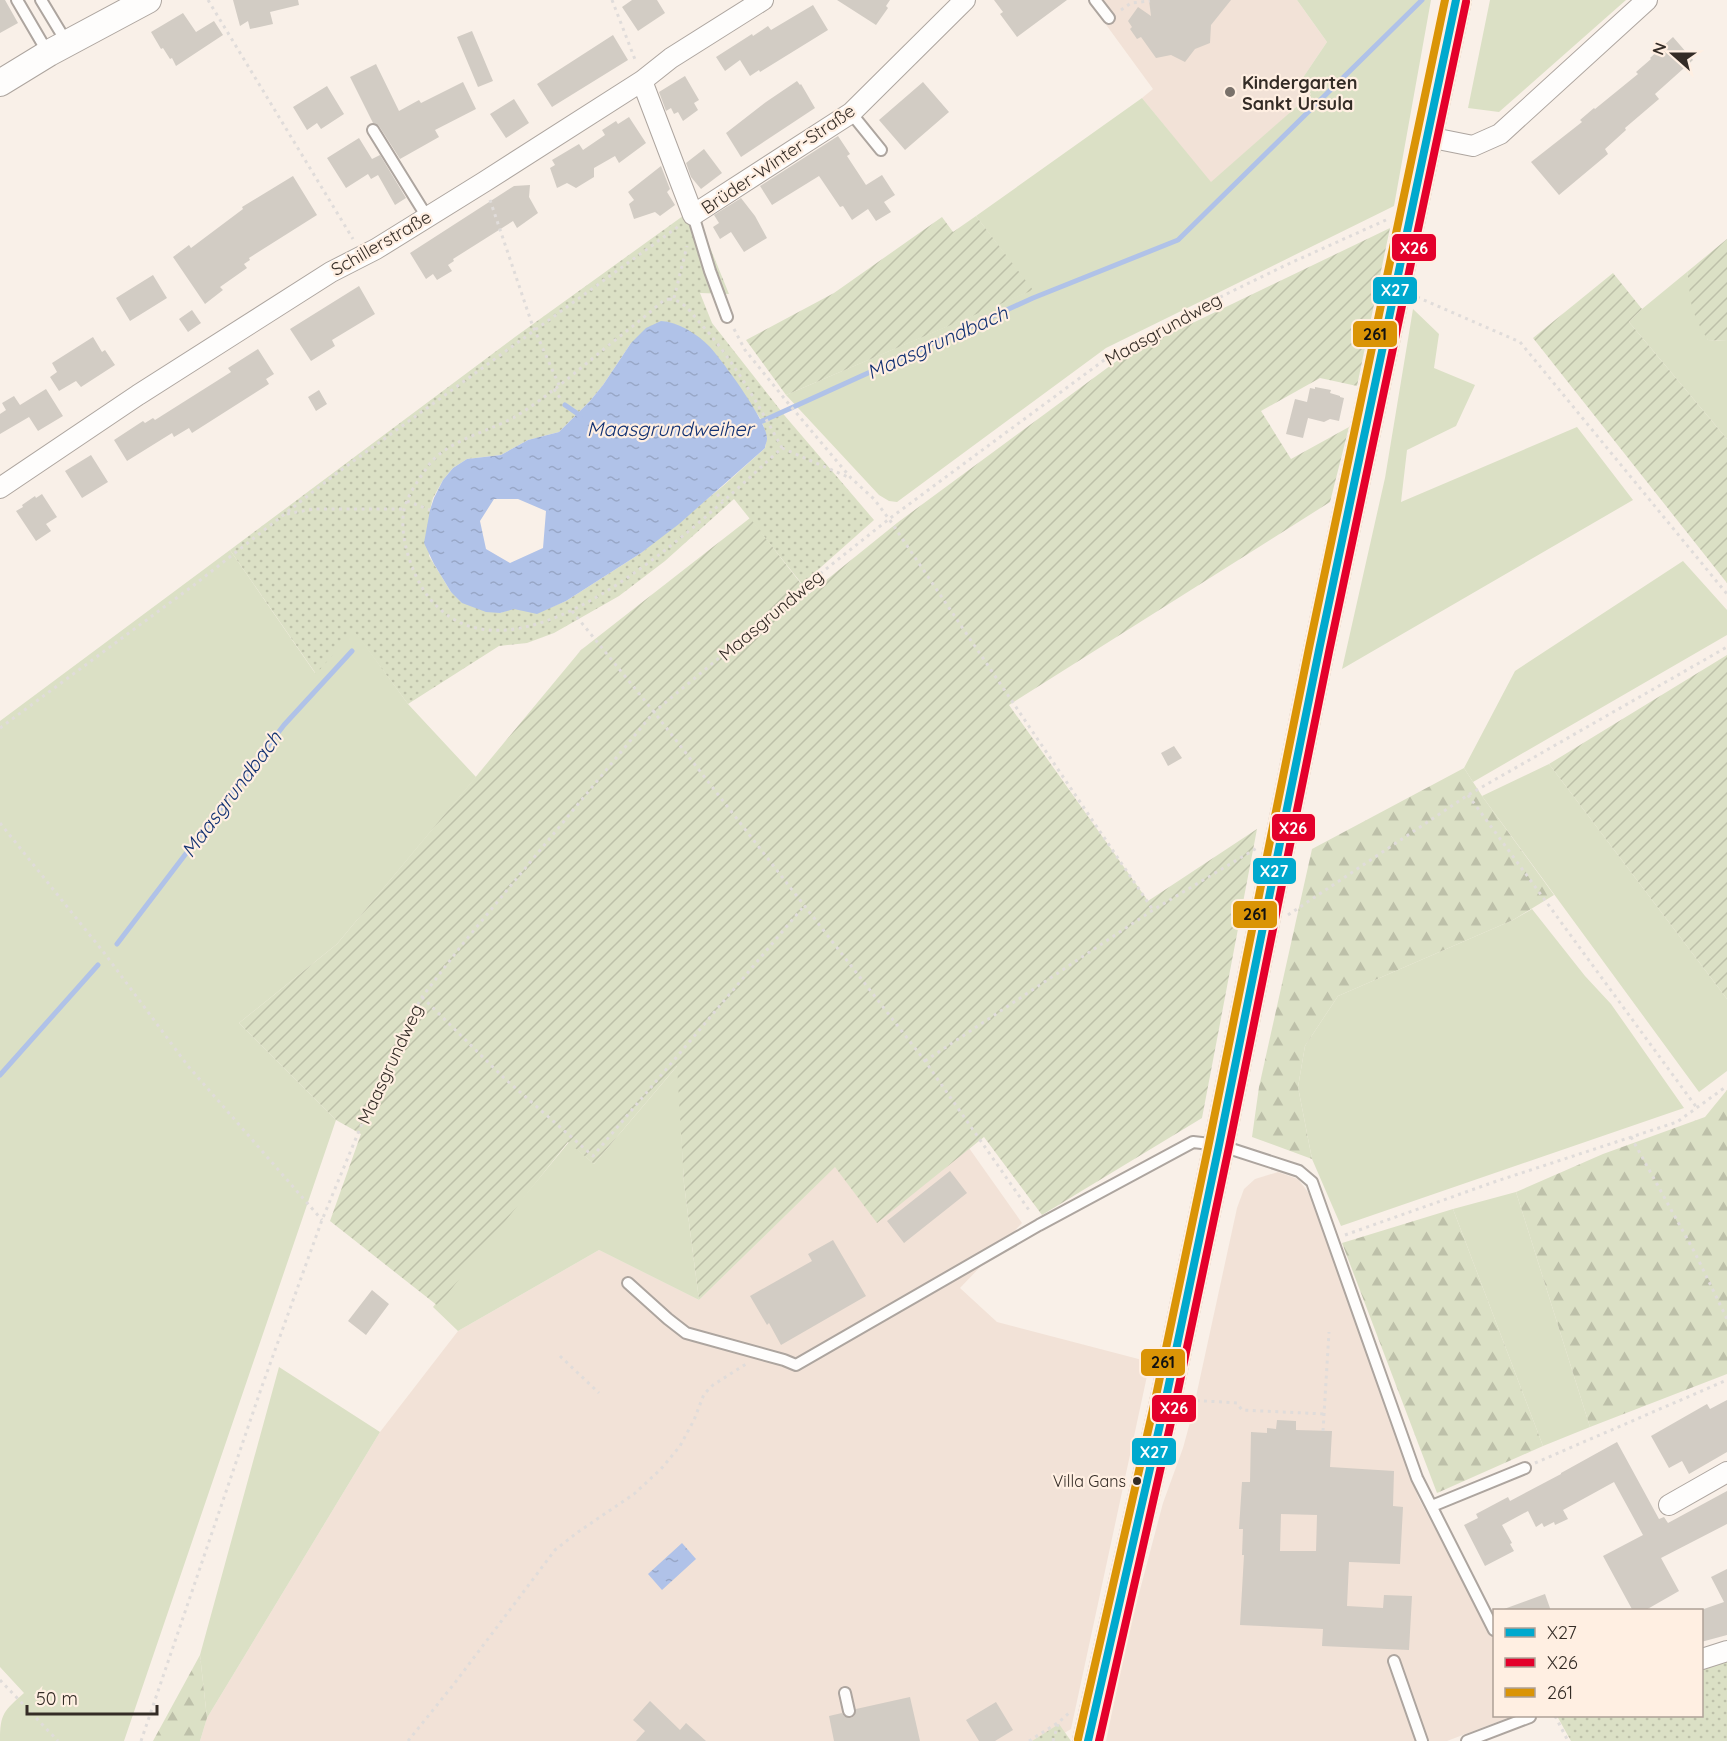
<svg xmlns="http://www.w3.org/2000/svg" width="1727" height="1741" viewBox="0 0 1727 1741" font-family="Quicksand,sans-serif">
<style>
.built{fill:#f2e2d7}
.grass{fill:#dbe0c5}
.forest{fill:url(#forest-firs)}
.park{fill:url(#park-dots);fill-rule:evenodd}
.garden{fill:url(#garden-furrows)}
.water{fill:url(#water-ripples);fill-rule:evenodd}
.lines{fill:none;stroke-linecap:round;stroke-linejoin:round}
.stream{stroke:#b0c2e8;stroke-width:5}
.building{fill:#d2ccc4;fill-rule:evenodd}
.service-casing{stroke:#ada59f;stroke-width:14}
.minor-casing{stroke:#ada59f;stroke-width:22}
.tertiary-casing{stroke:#ada59f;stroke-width:28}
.secondary-casing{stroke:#ada59f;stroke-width:32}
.path{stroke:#e0dcda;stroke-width:3;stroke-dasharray:3 4.5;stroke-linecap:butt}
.service{stroke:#fefdfc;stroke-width:10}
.minor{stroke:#fefdfc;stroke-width:20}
.tertiary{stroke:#fefdfc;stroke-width:26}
.secondary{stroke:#fefdfc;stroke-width:28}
.bus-1-casing{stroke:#ffefe2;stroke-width:12}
.bus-2-casing{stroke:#ffefe2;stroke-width:12}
.bus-3-casing{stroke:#ffefe2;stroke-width:12}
.bus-1{stroke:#00a9ce;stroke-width:8}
.bus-2{stroke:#e4002b;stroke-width:8}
.bus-3{stroke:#da9406;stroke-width:8}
.poi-dot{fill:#79716a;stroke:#ffefe2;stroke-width:2}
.bus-dot{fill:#342c26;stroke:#ffefe2;stroke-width:2}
.labels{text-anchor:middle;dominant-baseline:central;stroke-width:4.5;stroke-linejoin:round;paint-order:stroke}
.bus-label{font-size:16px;fill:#342c26;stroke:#ffefe2;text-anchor:end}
.poi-label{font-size:18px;font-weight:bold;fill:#342c26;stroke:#ffefe2;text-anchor:start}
.street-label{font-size:18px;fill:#342c26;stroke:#ffefe2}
.water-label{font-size:20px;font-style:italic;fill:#133273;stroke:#ffefe2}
.line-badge{stroke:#ffefe2;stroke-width:2}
.badge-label{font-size:16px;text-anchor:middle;font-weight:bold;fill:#fff}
.pale-badge-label{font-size:16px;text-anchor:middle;font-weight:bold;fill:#111}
</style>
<defs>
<pattern id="forest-firs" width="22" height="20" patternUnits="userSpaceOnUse" patternTransform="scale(1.5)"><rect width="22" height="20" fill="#dbe0c5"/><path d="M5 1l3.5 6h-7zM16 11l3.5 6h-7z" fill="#bdc0a9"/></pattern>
<pattern id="park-dots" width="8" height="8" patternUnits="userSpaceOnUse" patternTransform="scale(1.5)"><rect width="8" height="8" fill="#dbe0c5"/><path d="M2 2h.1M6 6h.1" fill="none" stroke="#bdc0a9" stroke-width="1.8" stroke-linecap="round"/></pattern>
<pattern id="garden-furrows" width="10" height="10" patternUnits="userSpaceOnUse" patternTransform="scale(1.5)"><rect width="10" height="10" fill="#dbe0c5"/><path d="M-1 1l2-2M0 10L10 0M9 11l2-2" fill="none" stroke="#bdc0a9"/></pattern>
<pattern id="water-ripples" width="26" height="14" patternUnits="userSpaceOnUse" patternTransform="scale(1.5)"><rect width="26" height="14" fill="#b0c2e8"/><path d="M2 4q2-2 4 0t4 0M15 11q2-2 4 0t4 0" fill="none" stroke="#98a7c7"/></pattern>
</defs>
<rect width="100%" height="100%" fill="#f9f0e8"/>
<path class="built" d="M1088,0H1297L1327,42L1300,82L1311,94L1211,183L1142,98L1153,89Z
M969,1148L1022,1223L960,1288L997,1322L1150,1362L1071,1729L1051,1741H200L207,1718L380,1432L458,1331L599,1250L699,1300L835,1166L877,1222Z
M1278,1172L1298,1179L1311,1196L1418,1497L1494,1640V1716H1513L1447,1741H1106L1128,1635L1163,1503L1183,1448L1192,1415L1237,1208L1244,1189L1255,1179Z"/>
<path class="grass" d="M1297,0H1431L1394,206L1106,348L897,502L889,501L879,495L786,395L1032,290L976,216L1142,98L1211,182L1311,94L1300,82L1327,42Z
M1490,0H1626L1499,112L1468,108Z
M1687,272L1690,283V295L1708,340L1727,341V439L1629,322L1642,309Z
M1413,309L1439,334L1434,368L1475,385L1456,426L1407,450L1401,502L1577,427L1633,500L1342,669L1385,478Z
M230,550L315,673L354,630L408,704L476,777L337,944L239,1023L336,1120L124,1741H0C0,1713 4,1711 24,1693L0,1667V721Z
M1683,561L1727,610V635L1473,782L1464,768L1515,671Z
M1549,764L1727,999V1071L1699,1092L1482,796Z
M1532,909L1585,976L1611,1004L1684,1108L1341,1226L1312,1159L1298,1087L1305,1046L1338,996L1513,920Z
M678,1065L684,1184L699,1300L599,1250L458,1331L433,1307L569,1142L594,1164Z
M1516,1192L1590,1427L1543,1446L1453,1209Z
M279,1367L380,1432L207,1718L200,1655Z"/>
<path class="forest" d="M1464,768L1482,796L1554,895L1513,920L1338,996L1305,1046L1298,1087L1312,1159L1252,1137L1259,1087L1312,849Z
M1727,1090V1374L1590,1427L1516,1192L1603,1154L1705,1117Z
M1453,1209L1543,1446L1437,1493L1342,1243Z
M200,1655L207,1718L200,1741H153Z"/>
<path class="park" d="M694,208L729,294L700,293L712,323L785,416L874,520L802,584L734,499L665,561L619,596L554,633L527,643L499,646L408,704L354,631L316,674L230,550L515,337ZM631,343L708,346L737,384L762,421L767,438L765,448L723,486L641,553L566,601L537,613L514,608L500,613L451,592L429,556L430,510L433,498L443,480L453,468L467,459L501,455L528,440L559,432L590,401L603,385Z
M1727,1650V1741H1571L1557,1716H1702V1657Z
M1059,1724L1071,1741H1032Z"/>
<path class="garden" d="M976,216L1033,290L786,395L746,340L834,293L942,217L953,232Z
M1390,228L1357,386L1320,378L1261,411L1291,459L1349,427L1330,502L1009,705L1148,901L1257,829L1202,1118L1042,1215L984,1137L877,1223L835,1167L699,1300L684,1184L677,1066L594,1164L568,1142L438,1306L330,1221L361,1134L336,1120L239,1023L337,944L581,650L750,518L809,594L897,523L1122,357Z
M1727,239V341L1708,340C1699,326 1692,312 1690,296C1689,287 1689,280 1687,272Z
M1613,273L1642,309L1629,322L1727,439V583L1533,338Z
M1727,655V999L1549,764Z"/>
<path class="water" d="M661,321C678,322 696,333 709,346C722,360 768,422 767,439C767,441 765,446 765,448L679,524L641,553L566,601L537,614L514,609L500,613L486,612L462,603L451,592L434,564L424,543L430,510L434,498L443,480L453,468L467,459L501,455L528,440L559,432L590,401L603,385L631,343L646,328ZM494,499H518L546,511L543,548L510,563L486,549L480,521Z
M682,1543L696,1559L662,1590L648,1574Z"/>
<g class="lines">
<path class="stream" d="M565,405L578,414L581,419
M756,424L1033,298L1178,240L1422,0
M117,944L284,725L352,651
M0,1075L98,965"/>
</g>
<path class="building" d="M0,0H5L18,23L0,33Z
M233,0H298L299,5L270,12L273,24L250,29L248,21L240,26Z
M632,0H657L665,13L638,31L622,7Z
M837,0H890L886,6L888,8L876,25Z
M994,0H1067L1017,37L1000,14L1003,12Z
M1149,0H1231L1211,25L1210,43L1195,49L1185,62L1171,55L1156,58L1141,37L1137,39L1130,29L1132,27L1128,21L1138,7L1151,16Z
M813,5L828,30L760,72L759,70L750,76L740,60L725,71L716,57L752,34L753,36L768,26L771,30Z
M183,13L196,32L214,21L223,35L176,66L172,58L170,59L163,48L161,49L151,32Z
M472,31L493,81L478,87L457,37Z
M613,35L628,60L552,107L537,84Z
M1673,37L1693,60L1655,94L1659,99L1625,128L1626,130L1605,149L1608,154L1559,195L1531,162L1582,122L1580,120L1594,108L1595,109L1638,74L1636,72L1651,59L1650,58Z
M376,64L399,111L419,100L421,103L463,82L476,109L435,130L439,137L400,159L379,126L373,123L350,77Z
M685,76L699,100L694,103L698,110L683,121L678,112L674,114L671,108L666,111L659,92Z
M797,81L800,85L801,84L815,108L741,157L726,133L766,102Z
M923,82L949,112L905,150L879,120Z
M327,86L344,114L321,129L317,123L307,130L293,107Z
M514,99L529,123L506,138L490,114Z
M629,117L646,143L619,163L615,156L594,168V177L576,188L567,183L557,188L550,168L555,165L552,160L579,144L583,150L605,135L602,130L616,121L618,124Z
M838,136L850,154L847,156L866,185L882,175L895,195L884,202L891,212L876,221L868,209L852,220L843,206L840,207L819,176L772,205L760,186Z
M359,138L372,159L380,155L406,198L395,205L378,175L371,179L368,174L346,188L327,158Z
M704,149L722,173L701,189L691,177L686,163Z
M661,166L670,189L667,192L675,205L660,216L655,212L634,219L629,204L634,200L628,192Z
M293,176L317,215L249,258L250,260L244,264L247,268L220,287L223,290L205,304L173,257L189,245L191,248L243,209L242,207Z
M530,185L529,197L538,213L517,228L513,221L453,259L454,261L448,265L452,271L437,280L433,274L426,279L410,253L514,186Z
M741,198L755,216L767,238L744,252L731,232L720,239L713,227L719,223L714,215Z
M153,275L167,298L130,321L116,298Z
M359,286L375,314L332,340L335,346L311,361L290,329Z
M192,310L201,323L188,332L179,319Z
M93,337L102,352L105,350L115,365L81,387L76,381L59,391L50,377L57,372L52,363Z
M258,349L274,374L266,379L269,384L192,433L189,428L174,437L172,433L127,461L114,440L143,421L145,423L153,418L155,420L231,372L228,368Z
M1315,387L1331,390L1330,393L1340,396V397L1344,398L1339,421L1330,419L1324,422L1308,418L1303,438L1286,434L1295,399L1307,402L1310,388L1315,389Z
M46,389L63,416L38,431L29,417L0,434V414L6,410L2,403L14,396L20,405Z
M319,390L327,404L316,411L308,397Z
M91,455L108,482L82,498L65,471Z
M42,494L57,517L46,524L51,531L36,541L16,511L23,507L22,505L35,496L36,498Z
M1174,746L1182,758L1168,766L1161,753Z
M950,1171L967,1193L904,1243L887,1221Z
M833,1240L866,1296L781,1345L769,1323L767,1325L750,1296L812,1261L808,1254Z
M372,1290L389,1304L366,1335L348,1321Z
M1727,1400V1452L1689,1474L1682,1461L1669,1468L1651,1436L1707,1404L1710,1409Z
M1277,1420L1296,1421V1430L1332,1431L1330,1467L1394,1471L1393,1506L1403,1507L1400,1564L1349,1562L1347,1606L1383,1608L1384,1595L1412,1596L1409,1650L1322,1646L1323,1629L1240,1625L1244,1555H1242L1243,1529H1239L1242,1482H1250L1251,1432L1267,1433V1428L1276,1429ZM1281,1514L1317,1515L1316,1551H1280Z
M1617,1442L1659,1519L1664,1517L1668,1523L1727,1491V1524L1661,1558L1679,1591L1644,1611H1633L1603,1556L1643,1535L1614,1482L1563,1510L1568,1519L1555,1525L1554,1522L1544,1527L1542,1523L1536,1527L1528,1511L1502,1525L1512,1543L1510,1544L1514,1551L1485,1566L1464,1525L1478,1518L1476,1514L1508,1497L1510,1501L1561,1474V1473Z
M1727,1569V1635L1701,1642V1610L1724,1602L1711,1577Z
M1545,1594L1551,1611H1505L1504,1609Z
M910,1697L920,1741H834L829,1716L842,1713L844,1716L850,1718L854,1716L856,1709Z
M650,1701L680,1730L686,1723L706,1741H636L645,1731L633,1720Z
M996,1702L1013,1730L995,1741H979L966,1720Z"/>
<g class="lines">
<defs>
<path id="service" d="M17,0L48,53
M41,0L67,43
M1095,0L1109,18
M851,113L881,150
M373,130L427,217
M693,215L710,271L727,317
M628,1283L668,1319L686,1333L784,1360L796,1365L1039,1225L1193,1142L1219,1145L1299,1171L1312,1182L1417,1478L1494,1630
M1432,1506L1525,1468
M1394,1661L1422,1741
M845,1693L849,1711
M1467,1741L1530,1717"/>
<path id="minor" d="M642,81L693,215L851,113L965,0
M1428,137L1473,146L1500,134L1647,0
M0,488L138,395L331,272L376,249L484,182L642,81L671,58L763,0
M1669,1505L1727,1472
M1702,1659L1727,1651"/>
<path id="tertiary" d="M0,83L49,53L148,0"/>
<path id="secondary" d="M1088,1741L1166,1398L1219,1145L1319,650L1456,0"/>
</defs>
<use href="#service" class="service-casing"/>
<use href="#minor" class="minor-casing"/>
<use href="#tertiary" class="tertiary-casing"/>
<use href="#secondary" class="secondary-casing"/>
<path class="path" d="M208,0L353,239
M612,0L636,62
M1121,10L1131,3L1150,1
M490,200L532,324L559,385
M1417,297L1520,342L1727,594
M674,298L687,246
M669,299C684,300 691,313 701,324C734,361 758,404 782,448C715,508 545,679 450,617C435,607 423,592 416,576C407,556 400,532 404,510C407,495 420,478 428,466C448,439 490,432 518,415C548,396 576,372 604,349C624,333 645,317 664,300Z
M734,329L745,350L788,403L851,478L874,499L889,519L1153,910
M554,389L562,401
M782,448L850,478
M717,494L723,501
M407,501L430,510
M287,514L313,509H404
M572,611L654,712L925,1061L1031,1213
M0,728L194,585L337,473L679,226
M1468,795L1697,1108
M0,823L105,954L188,1066L322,1220
M1288,915L1468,795L1727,647
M422,997L504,1078L593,1156L804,906
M925,1061L1153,910L1257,848
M1631,1137L1695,1253L1727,1319
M1345,1235L1494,1182L1677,1122L1727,1086
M560,1356L599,1393
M1189,1400L1237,1403L1242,1410L1324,1414
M1323,1431L1329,1332
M1535,1463L1727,1380
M0,1680L58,1741
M1555,1716L1568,1741
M141,1741L261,1389L322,1220L393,1049L422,997L461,946L654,712L826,569L889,519L1111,355L1169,322L1286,265L1386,220
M408,1741L454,1684L555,1550L578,1532L634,1494L661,1469L680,1446L694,1420L704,1394L713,1385L746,1364
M1029,1741L1059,1722L1070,1712
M1053,1741L1058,1724"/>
<use href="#service" class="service"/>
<use href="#minor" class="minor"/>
<use href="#tertiary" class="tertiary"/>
<use href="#secondary" class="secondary"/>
<defs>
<path id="bus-1" d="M1088,1741L1166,1398L1219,1145L1319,650L1456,0"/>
<path id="bus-2" d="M1099,1741L1176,1400L1229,1147L1329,652L1466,2"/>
<path id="bus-3" d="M1078,1739L1156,1396L1209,1143L1309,648L1445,0"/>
</defs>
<use href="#bus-1" class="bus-1-casing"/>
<use href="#bus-2" class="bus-2-casing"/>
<use href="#bus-3" class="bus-3-casing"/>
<use href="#bus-1" class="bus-1"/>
<use href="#bus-2" class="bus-2"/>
<use href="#bus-3" class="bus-3"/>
</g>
<circle class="poi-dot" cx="1230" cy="92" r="6"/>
<circle class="bus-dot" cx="1137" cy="1481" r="5"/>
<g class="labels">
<g class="bus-label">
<text x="1126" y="1481">Villa Gans</text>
</g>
<g class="poi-label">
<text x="1242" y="82">Kindergarten<tspan x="1242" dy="21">Sankt Ursula</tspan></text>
</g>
<g class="street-label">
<text transform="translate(778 159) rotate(-34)">Brüder-Winter-Straße</text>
<text transform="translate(381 243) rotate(-30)">Schillerstraße</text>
<text transform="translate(1163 329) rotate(-29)">Maasgrundweg</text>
<text transform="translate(771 615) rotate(-40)">Maasgrundweg</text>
<text transform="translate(390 1064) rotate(-65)">Maasgrundweg</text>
</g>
<g class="water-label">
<text transform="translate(937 342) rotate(-24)">Maasgrundbach</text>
<text x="670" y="428">Maasgrundweiher</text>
<text transform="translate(231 794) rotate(-53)">Maasgrundbach</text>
</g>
</g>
<g class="line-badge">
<rect x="1391" y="233" width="46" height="29" rx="6" fill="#e4002b"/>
<rect x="1372" y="276" width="46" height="29" rx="6" fill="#00a9ce"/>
<rect x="1352" y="320" width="46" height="28" rx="6" fill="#da9406"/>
<rect x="1271" y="813" width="45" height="29" rx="6" fill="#e4002b"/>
<rect x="1252" y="857" width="45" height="28" rx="6" fill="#00a9ce"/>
<rect x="1232" y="900" width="46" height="29" rx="6" fill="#da9406"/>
<rect x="1140" y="1348" width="46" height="29" rx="6" fill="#da9406"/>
<rect x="1151" y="1394" width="46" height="29" rx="6" fill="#e4002b"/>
<rect x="1131" y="1437" width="46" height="29" rx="6" fill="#00a9ce"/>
</g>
<g class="badge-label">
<text x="1414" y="254">X26</text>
<text x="1395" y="296">X27</text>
<text x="1293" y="834">X26</text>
<text x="1274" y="877">X27</text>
<text x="1174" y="1414">X26</text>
<text x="1154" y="1458">X27</text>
</g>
<g class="pale-badge-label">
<text x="1375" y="340">261</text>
<text x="1255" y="920">261</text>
<text x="1163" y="1368">261</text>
</g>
<rect x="1493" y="1609" width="210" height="108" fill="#ffefe2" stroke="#aea197" stroke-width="1.5"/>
<rect x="1505" y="1628" width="30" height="9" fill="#00a9ce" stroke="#aea197" stroke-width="1.5"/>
<text x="1547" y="1639" font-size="18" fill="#342c26">X27</text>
<rect x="1505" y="1658" width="30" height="9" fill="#e4002b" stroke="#aea197" stroke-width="1.5"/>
<text x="1547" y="1669" font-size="18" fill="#342c26">X26</text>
<rect x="1505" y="1688" width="30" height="9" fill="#da9406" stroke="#aea197" stroke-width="1.5"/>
<text x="1547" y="1699" font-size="18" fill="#342c26">261</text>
<g transform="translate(1673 54) rotate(291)" stroke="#ffefe2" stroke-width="4.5" paint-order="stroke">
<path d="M0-4.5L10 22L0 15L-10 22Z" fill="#342c26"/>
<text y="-9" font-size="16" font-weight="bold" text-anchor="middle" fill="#342c26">N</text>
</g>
<path d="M27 1705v9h130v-9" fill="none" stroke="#342c26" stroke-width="3"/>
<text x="36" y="1705" font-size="18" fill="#342c26" stroke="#ffefe2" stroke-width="4.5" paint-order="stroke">50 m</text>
</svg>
